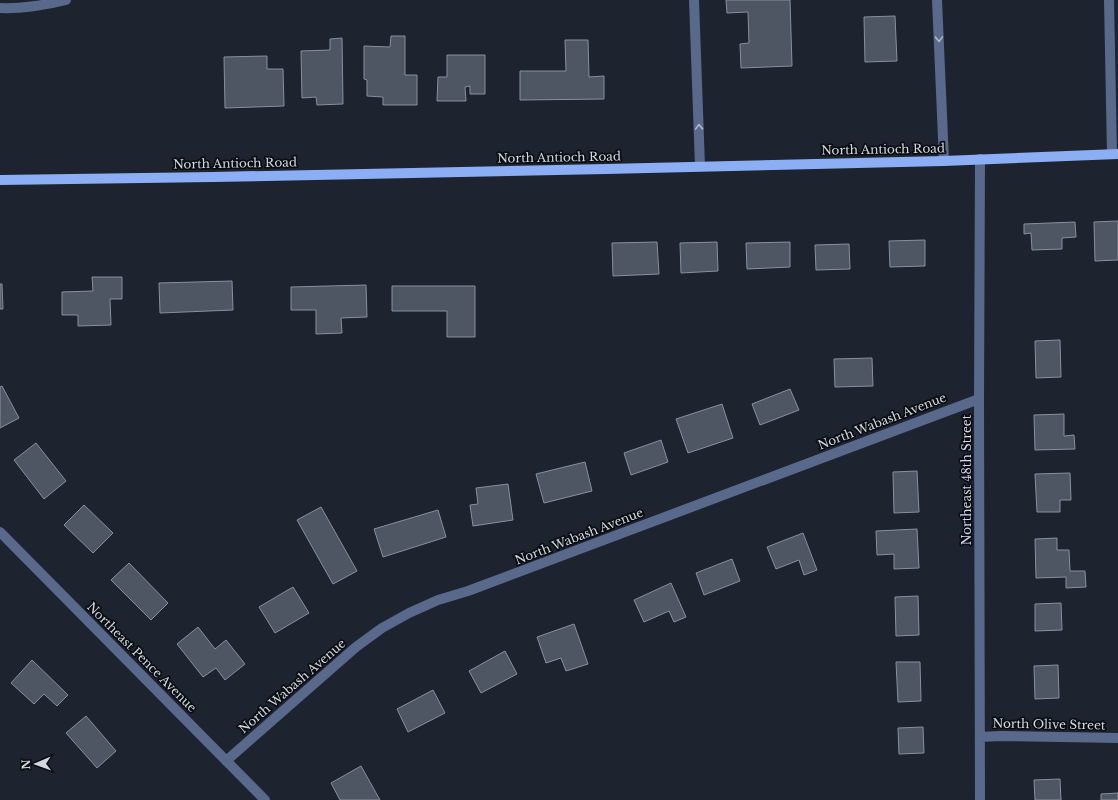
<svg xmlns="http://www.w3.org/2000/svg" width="1118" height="800" viewBox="0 0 1118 800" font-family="'Libre Baskerville',serif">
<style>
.building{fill:#4e5664;stroke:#8890a0}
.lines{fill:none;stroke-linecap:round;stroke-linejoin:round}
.minor{stroke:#58698b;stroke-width:10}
.major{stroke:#8baef4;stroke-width:10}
.oneway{stroke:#aeb7c6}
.labels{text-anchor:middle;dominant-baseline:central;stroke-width:3.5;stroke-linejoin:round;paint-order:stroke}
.street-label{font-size:12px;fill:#d3d8e0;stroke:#0a0d12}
</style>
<rect width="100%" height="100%" fill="#1d2430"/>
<path class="building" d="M726,0H790L792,66L741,68L740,44L749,43L748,12L727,13Z
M895,16L897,61L865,62L864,17Z
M391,36H405V75H417V105H383V97L367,96V80L364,79V46L390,47Z
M342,38L343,104L317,105L316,97L302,98L301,51L330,50V39Z
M565,40H588L589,77L604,76V99L520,100V71H566Z
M447,55H485V94H470V86L465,87L466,101H437L438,77H447Z
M267,56V69H283L284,106L225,108L224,57Z
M1118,221V260L1095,261L1094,222Z
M1075,222L1076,237L1062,238V249L1032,250L1031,233L1024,234V224Z
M925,240V266L890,267L889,241Z
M657,242L659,274L613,276L612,243Z
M717,242L718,271L681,273L680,243Z
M790,242V267L747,269L746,243Z
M849,244L850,269L816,270L815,245Z
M92,277H122V299H110L111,325L78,326V315H62V292L93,291Z
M232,281L233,310L160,313L159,283Z
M0,284H2L3,309H0Z
M366,285L367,317L341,318L342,333L316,334V310H291V287Z
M392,286H475V337H447V311H392Z
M1060,340L1061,377L1036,378L1035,341Z
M872,358L873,386L835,387L834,359Z
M2,386L19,418L0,428V387Z
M790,389L799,410L760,425L752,404Z
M722,404L733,438L688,453L676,419Z
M1064,414V436L1074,435L1075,449L1035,450L1034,415Z
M661,440L668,462L631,475L624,453Z
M36,443L66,481L44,499L14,460Z
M585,462L592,491L544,503L536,474Z
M917,471L919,512L894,513L893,472Z
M1070,473L1071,500H1060V512H1037L1035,474Z
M508,484L513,520L473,526L470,505L478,504L476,488Z
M84,505L113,533L93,553L64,525Z
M321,507L357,571L333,584L297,520Z
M438,510L446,537L383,557L374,529Z
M917,529L919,568L894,569V554L877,555L876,531Z
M803,533L817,570L804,575L799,560L776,569L767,547Z
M1057,538V550H1069L1070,571H1085L1086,587L1066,588V577L1036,578L1035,539Z
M732,559L740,581L704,595L696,573Z
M129,563L168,603L151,620L111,580Z
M671,583L686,617L674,622L669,611L644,622L634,600Z
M293,587L309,613L275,633L259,607Z
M918,596L919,635L896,636L895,597Z
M1061,603L1062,630L1035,631V604Z
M574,624L588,664L566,671L561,658L546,663L537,637Z
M198,627L215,649L226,640L245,664L225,680L216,668L203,677L177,644Z
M505,651L517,674L481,693L469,671Z
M32,660L68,695L57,706L44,694L34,704L11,683Z
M896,662H920L921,701L898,702Z
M1058,665L1059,698L1035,699L1034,666Z
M433,690L445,713L408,732L397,709Z
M86,716L116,751L97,768L66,733Z
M923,727L924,753L899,754L898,728Z
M361,766L380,800H340L331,783Z
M1060,779L1061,800H1035L1034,780Z
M1118,793V800H1101V794Z"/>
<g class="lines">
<path class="minor" d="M694,0L700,166
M937,0L944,161
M1109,0L1112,154
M0,8C20,9 47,5 66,0
M980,159L979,399L980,800
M0,532L265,800
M980,737L1001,736L1118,738
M226,761L356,647L382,628L409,613L438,600L468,591L979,399"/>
<path class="major" d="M0,180L213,177L606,169L944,161L1118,154"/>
</g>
<defs><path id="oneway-chevron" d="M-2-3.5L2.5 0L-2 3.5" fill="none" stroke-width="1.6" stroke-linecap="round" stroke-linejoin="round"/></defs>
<g class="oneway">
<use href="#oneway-chevron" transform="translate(939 39) rotate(88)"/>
<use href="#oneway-chevron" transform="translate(699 127) rotate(-92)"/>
</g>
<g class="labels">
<g class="street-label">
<text transform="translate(883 149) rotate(-1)">North Antioch Road</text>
<text transform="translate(559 157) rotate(-1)">North Antioch Road</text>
<text transform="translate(235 163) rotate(-1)">North Antioch Road</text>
<text transform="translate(882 421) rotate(-21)">North Wabash Avenue</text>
<text transform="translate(966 480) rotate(-90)">Northeast 48th Street</text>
<text transform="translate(579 536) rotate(-21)">North Wabash Avenue</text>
<text transform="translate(142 657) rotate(45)">Northeast Pence Avenue</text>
<text transform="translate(292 686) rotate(-41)">North Wabash Avenue</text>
<text transform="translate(1049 724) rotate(1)">North Olive Street</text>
</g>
</g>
<g transform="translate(36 764) rotate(268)" stroke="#0a0d12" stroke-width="3" paint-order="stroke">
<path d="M0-3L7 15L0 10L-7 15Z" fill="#d3d8e0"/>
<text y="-6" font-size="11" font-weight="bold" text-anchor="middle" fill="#d3d8e0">N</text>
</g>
</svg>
